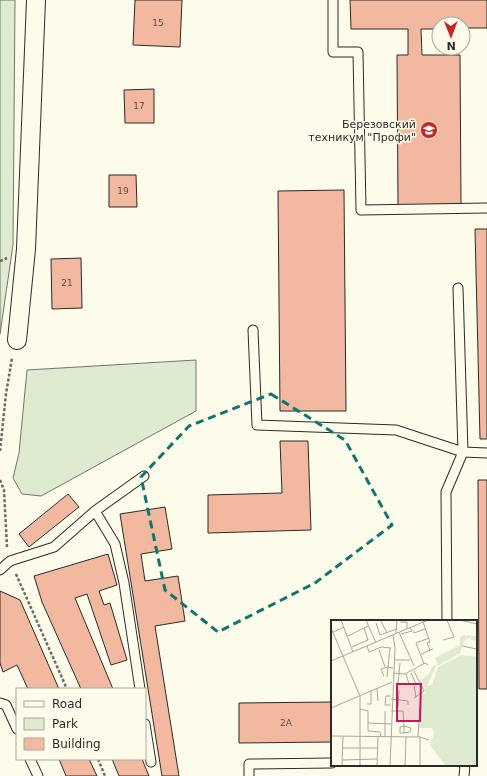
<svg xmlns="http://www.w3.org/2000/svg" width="487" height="776" viewBox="0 0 487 776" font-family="'DejaVu Sans',sans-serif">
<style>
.green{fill:#deebd1;stroke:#74746e}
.building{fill:#f2b8a0;stroke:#2b2b2b}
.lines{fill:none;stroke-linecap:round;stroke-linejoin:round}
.service-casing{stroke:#2b2b2b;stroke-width:11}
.minor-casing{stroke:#2b2b2b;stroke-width:20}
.path{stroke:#6a6964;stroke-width:2.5;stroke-dasharray:3 2;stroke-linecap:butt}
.service{stroke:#fdfbea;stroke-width:9}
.minor{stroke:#fdfbea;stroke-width:18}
.marked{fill:none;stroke:#0f766e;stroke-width:3;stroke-dasharray:8 5;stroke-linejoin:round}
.labels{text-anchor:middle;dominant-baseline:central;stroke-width:3;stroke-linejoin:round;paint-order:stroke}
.number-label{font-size:9px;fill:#5d4e48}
.poi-label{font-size:11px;fill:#2b2b2b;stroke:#fdfbea;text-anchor:end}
.inset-road{fill:none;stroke:#a9a89e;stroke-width:1}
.view{fill:#c2185b;fill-opacity:0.15;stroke:#c2185b;stroke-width:2}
.inset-edge{fill:none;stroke:#2b2b2b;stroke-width:2}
</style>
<rect width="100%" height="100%" fill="#fdfbea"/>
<path class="green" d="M0,0H15L13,245L0,334Z
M196,360V411L41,496L22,494L13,478L19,453L27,370Z"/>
<path class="building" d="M135,0H182L180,47L133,45Z
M350,0H487V28H463V24H439V29H421L422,55H460L461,204L398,205L397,55H408V29H351Z
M154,89V123H125L124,90Z
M109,175H136L137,207H109Z
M344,190L346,411H280L278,191Z
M475,229H487V439H480Z
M81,258L82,308L52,309L51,259Z
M280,441H308L311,530L208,533V495L282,493Z
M478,480H487V689H479Z
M68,494L79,507L29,547L19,534Z
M165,507L172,549L141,554L145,581L178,576L185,621L155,626L179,776H162L120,514Z
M108,554L117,585L99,591L104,605L110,603L127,660L111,665L87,594L75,598L113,689H81L42,602L34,576Z
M0,591L20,600L59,689H28L17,665L3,672L0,663Z
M332,702V742L239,743V703Z
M59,759H89L97,776H66Z
M112,759H142L149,776H119Z"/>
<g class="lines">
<defs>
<path id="service" d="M333,0V52H358L361,210L487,208
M253,330L257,425L396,430L463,452L487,453
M95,511L115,544L124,583L140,689
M0,570L10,561L54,547L95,511L144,476
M447,621L446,492L463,452L458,288
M0,703L6,705L17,729
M145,724L151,762
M30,759L38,776
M249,776V764L332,763
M464,776L465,765"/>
<path id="minor" d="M17,340L26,249L36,0"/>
</defs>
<use href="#service" class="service-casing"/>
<use href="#minor" class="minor-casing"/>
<path class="path" d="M0,261L7,258
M0,451L6,394L12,358
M0,480L4,490L7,547
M16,574L67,689
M98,759L105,776"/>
<use href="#service" class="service"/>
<use href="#minor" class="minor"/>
</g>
<path class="marked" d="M271,394L345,440L392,525L315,583L218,632L165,590L141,477L189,426Z"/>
<defs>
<symbol id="university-disc" viewBox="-11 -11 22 22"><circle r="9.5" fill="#c62828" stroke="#fdfbea"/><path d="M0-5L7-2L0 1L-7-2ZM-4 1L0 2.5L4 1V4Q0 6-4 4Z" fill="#fff"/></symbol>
</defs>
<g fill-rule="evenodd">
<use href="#university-disc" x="419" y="120" width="20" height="20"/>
</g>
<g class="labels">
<g class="number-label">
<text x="158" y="23">15</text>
<text x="139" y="106">17</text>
<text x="123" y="191">19</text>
<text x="67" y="283">21</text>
<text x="286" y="723">2А</text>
</g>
<g class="poi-label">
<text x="416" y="124">Березовский<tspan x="416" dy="13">техникум "Профи"</tspan></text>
</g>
</g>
<g transform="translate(331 620)">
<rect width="146" height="146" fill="#fdfbea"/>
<path d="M146,9V21L140,20V17L133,21L129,33L107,46L104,38L129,25V17L133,15L145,16ZM131,35L146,37V146H115L99,125L103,113L101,108H88L90,76L94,73L89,61L98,54L101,47L106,44L96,66L101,65L107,47Z" fill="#deebd1"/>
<path class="inset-road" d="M10,0L22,32M35,0L45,23M129,0L146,4M50,1L56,13M69,2H76V9M92,2L99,22L96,23L99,30M45,3L49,15L66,9M0,8L29,76V146M82,11L83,13L94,9M68,12L83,46M0,13L13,7M65,14L66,0M70,14L81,11L79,8M17,16L37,6M112,20L123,17L116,0M36,26L38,32L50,27L60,28M131,26L146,29M21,27L37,20L33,8M59,28L57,47L62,48M48,30L54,47M90,34L102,29M63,40H79M0,41L97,0M93,44L85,23L98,18M62,53L74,54L94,43L97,45M80,53L85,64M53,56L50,49L57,47L56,57M67,64L69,43M71,64H78L75,54M83,65L85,77M46,68L47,81M83,78L93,71L83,51M60,79L77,81V85M36,84H40V71M60,85H54L55,76H60M67,87L68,70M0,88L61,62M29,89L37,91V111L49,112L50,117M54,91V117M60,91H72L73,106L69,107V113H73V106L80,108L79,112L73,113M37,103L60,104M0,109V146M0,116L89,117L98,120M87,117L89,85M12,128H46M12,140L46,139M11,146L12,116M46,146L47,117M59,146L64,28L62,15M74,146L75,117M89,146V117"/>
<path class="view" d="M66,64H90L89,101H66Z"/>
<rect width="146" height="146" class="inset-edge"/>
</g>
<rect x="16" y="688" width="130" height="72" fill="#fdfbea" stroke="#a9a89e"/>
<rect x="24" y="701" width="20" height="6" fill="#fdfbea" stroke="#a9a89e"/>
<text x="52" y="708" font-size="12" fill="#2b2b2b">Road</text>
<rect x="24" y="718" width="20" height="12" fill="#deebd1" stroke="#a9a89e"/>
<text x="52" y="728" font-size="12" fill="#2b2b2b">Park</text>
<rect x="24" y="738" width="20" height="12" fill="#f2b8a0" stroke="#a9a89e"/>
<text x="52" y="748" font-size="12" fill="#2b2b2b">Building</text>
<g transform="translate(451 36) rotate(179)"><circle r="19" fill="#fdfbea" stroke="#a9a89e"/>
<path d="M0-3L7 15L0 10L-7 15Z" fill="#c62828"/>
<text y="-6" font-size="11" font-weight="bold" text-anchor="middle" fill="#2b2b2b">N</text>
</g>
</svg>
